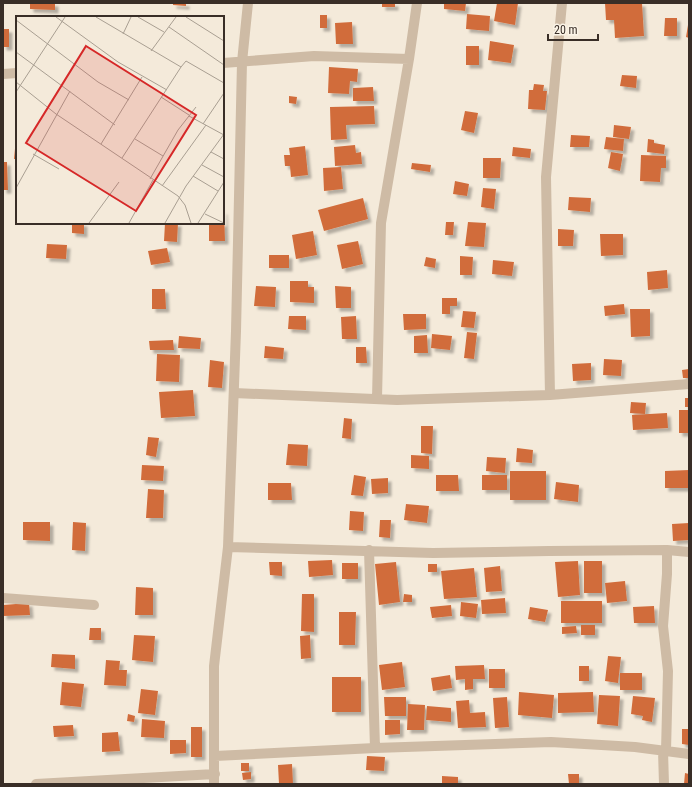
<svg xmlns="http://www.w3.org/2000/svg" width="692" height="787" viewBox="0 0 692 787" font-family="'Roboto Condensed',sans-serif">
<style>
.building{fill:#d16c3b;filter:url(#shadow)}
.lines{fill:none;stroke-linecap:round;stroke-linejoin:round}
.minor{stroke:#cebba5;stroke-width:10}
.inset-road{fill:none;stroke:#a99f92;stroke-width:1}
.view{fill:#d62828;fill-opacity:0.15;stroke:#d62828;stroke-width:2}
.inset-edge{fill:none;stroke:#392e27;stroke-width:2}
</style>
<defs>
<filter id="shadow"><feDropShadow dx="3.5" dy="3.5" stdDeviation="1" flood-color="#0004"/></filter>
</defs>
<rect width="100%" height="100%" fill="#f4eada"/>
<path class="building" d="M30,3H55V10L30,9Z
M173,3H186V6L173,5Z
M382,3H395V7H382Z
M444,3H466L465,11L444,9Z
M497,3H518L515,25L494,21Z
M605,3H642L644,36L615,38L614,20H606Z
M467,14L490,16L489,31L466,29Z
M320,15H327V28H320Z
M665,18H677V36H664Z
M352,22L353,44H336L335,23Z
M688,25H689V38L686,37Z
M3,29H9V47H3Z
M490,41L514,45L511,63L488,60Z
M466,46H479V65H466Z
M329,67L358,69L357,82L350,81L349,94L328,93Z
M622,75L637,76L636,88L620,86Z
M534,84L544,85L543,91H547L545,110L528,109L529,90H533Z
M373,87L374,101H353V88Z
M289,96L297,97L296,104L289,103Z
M374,106L375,124L346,125L347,139L331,140L330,107Z
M465,111L478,113L474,133L461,130Z
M614,125L631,127L629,139L613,137Z
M571,135L590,136L589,147H570Z
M606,137L624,139L623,151L604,149Z
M16,138H17V159H14Z
M648,139L654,140V143L665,145L664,154L647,152Z
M355,145L356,153L361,152L362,164L335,166L334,147Z
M305,146L308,175L291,177L290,166H285L284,155H290L289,148Z
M513,147L531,149L530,158L512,156Z
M611,152L623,154L620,171L608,168Z
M641,155L666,156V168H661L660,182L640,181Z
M483,158H501L500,178H483Z
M3,162H7L8,190H3Z
M412,163L431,165L430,172L411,169Z
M341,167L343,189L324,191L323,168Z
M455,181L469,184L467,196L453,194Z
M483,188L496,189L494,209L481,207Z
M569,197L591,198L590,212L568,210Z
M363,198L368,219L324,231L318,210Z
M223,211H224L225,241H209V223H223Z
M446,222H454L453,235H445Z
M468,222L486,223L484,247L465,246Z
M72,223H84V234L72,233Z
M165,223H178L177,242L164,241Z
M558,229L574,230L573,246H558Z
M313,231L317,255L296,259L292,235Z
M600,234H623V255L601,256Z
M358,241L363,264L342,269L337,245Z
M47,244L67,245L66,259L46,258Z
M167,248L170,262L151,265L148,251Z
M269,255H289V268H269Z
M460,256L473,257L472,275H460Z
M426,257L436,259L435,268L424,266Z
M493,260L514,262L512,276L492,274Z
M667,270L668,288L648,290L647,272Z
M290,281H308V287H314V303L290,302Z
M256,286L276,287L275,307L254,306Z
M335,286L351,287V308H336Z
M152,289H165L166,309H152Z
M442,298H457V306H450V314H442Z
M624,304L625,314L605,316L604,306Z
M630,309H650V336L631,337Z
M463,311L476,312L474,328L461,327Z
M403,314H426V329L404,330Z
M289,316H306V330L288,329Z
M356,316L357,339H342L341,317Z
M467,332L477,333L474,359L464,358Z
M432,334L452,336L450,350L431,348Z
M427,335L428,353H414V336Z
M179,336L201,338L200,349L178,348Z
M173,340L174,350H150L149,341Z
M265,346L284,348L283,359L264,358Z
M356,347H366L367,363H356Z
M157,354L180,355L179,382L156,381Z
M604,359L622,360L621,376L603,375Z
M210,360L224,362L222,388L208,387Z
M591,363V380L573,381L572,364Z
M689,369V378H683L682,370Z
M193,390L195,416L161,418L159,392Z
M685,398H689V407H685Z
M631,402L646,403L645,414L630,413Z
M679,410H689V433H679Z
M667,413L668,428L633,430L632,415Z
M344,418L352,419L351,439L342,438Z
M421,426H433L432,454L421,453Z
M148,437L159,438L156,457L146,455Z
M288,444L308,445L307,466L286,465Z
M517,448L533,450L532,463L516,462Z
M411,455L429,456V469L411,468Z
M487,457L506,458L505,473L486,471Z
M142,465L164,466L163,481L141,480Z
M689,470V488H665V471Z
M510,471H546V500H510Z
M354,475L366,477L363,496L351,495Z
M436,475H458L459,491H436Z
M482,475H507V490H482Z
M388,478V493L372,494L371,479Z
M556,482L579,485L578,502L554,499Z
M268,483H291L292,500H268Z
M148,489L164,490L163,518H146Z
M406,504L429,506L427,523L404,520Z
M350,511L364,512L363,531L349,530Z
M380,520H391L390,538L379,537Z
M23,522H50V541L23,540Z
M73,522L86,523L85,551L72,550Z
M689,523V540L673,541L672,524Z
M332,560L333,575L309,577L308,561Z
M578,561L580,595L558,597L555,562Z
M584,561H602V593H584Z
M269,562H282V576L270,575Z
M396,562L400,602L379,605L375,564Z
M342,563H358V579H342Z
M428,564H437V572H428Z
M500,566L502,591L486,592L484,568Z
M474,568L477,597L444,599L441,571Z
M625,581L627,601L607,603L605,583Z
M136,587L153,588V615H135Z
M302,594H314V632L301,631Z
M404,594L412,595V602H403Z
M505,598L506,613L482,614L481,600Z
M561,601H602V623H561Z
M461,602L478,604L476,618L460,616Z
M29,603L30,615L3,616V605Z
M451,605L452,616L432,618L430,607Z
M654,606L655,623H634L633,607Z
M530,607L548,610L545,622L528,619Z
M339,612H356L355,645H339Z
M581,625H595V635H581Z
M576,626L577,633L562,634V627Z
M90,628H101V640H89Z
M134,635L155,636L153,662L132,660Z
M310,635L311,658L301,659L300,636Z
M52,654L75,655V669L51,667Z
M608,656L621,657L618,683L605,681Z
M106,660L120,661L119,670H127L126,686L104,685Z
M402,662L405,687L382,690L379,665Z
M484,665L485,679H473V689L465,690V679L456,680L455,666Z
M579,666H589V681H579Z
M489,669H505V688H489Z
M620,673H642V690H620Z
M450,675L452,688L433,691L431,678Z
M332,677H361V712H332Z
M62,682L84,684L81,707L60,705Z
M141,689L158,691L155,715L138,713Z
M519,692L554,695L552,718L518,715Z
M593,692L594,712L558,713V693Z
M599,695L620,696L618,726L597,724Z
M633,696L655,698L652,722L642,720L643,716L631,714Z
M384,697H406V716H385Z
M507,697L509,727L495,728L493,698Z
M469,700L470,713L485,712L486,727L458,728L456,701Z
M408,704L425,705L424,730H407Z
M427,706L451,708V722L426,720Z
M128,714L135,716L134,722L127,721Z
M142,719L165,721L164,738L141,737Z
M385,720H400V734L385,735Z
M73,725L74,736L54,737L53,726Z
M191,727H202V757H191Z
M682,729H689V745L682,744Z
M118,732L120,751L102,752V733Z
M170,740H186V753L170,754Z
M367,756L385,757L384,771L366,770Z
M241,763H249V771H241Z
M292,764L293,784H279L278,765Z
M251,772V779L243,780L242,773Z
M685,773L689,774V784H684Z
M568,774H579V784H569Z
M442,776L458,777V784H442Z"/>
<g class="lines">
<path class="minor" d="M223,63L314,56L409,59
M3,74L17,73
M234,393L397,400L550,395L689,384
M550,395L546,177L562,3
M377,399L381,223L409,59L417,3
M228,547L433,553L549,551L667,550L689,552
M369,550L375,748
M3,598L94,605
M663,751L664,784
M666,751L668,671L663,626L667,574V550
M215,756L375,748L551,742L635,747L689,754
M36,784L215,774
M214,784V666L228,547L236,331L242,62L248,3"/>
</g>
<g transform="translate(16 16)">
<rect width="208" height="208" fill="#f4eada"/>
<path class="inset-road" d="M40,1L102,46L151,74M80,1L165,51L106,142M122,1L148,16M170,1L208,25M0,4L82,66L113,84M153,11L208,49M107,18L115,1M135,35L160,1M0,36L99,109M165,51L170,45L208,67M0,66L40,98L162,180L169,189L175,207M0,76L49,1M145,81L173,99M173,100L208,119M187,108L208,77M119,123L147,140M85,128L126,61M195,136L208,143M17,138L43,153M186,149L208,161M177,160L202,175M134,163L162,114L180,91M146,170L190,109M0,172L54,75M189,198L208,207M73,207L103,166M113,207L137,164M149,207L170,170L208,118M182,207L208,166"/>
<path class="view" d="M70,30L180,99L120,195L10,127Z"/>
<rect width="208" height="208" class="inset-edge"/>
</g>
<rect width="692" height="787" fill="none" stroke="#392e27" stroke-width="8"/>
<path d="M548 34v6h50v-6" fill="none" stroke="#392e27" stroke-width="2"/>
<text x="554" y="34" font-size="12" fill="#392e27" stroke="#fbf4e7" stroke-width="3" paint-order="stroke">20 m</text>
</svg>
